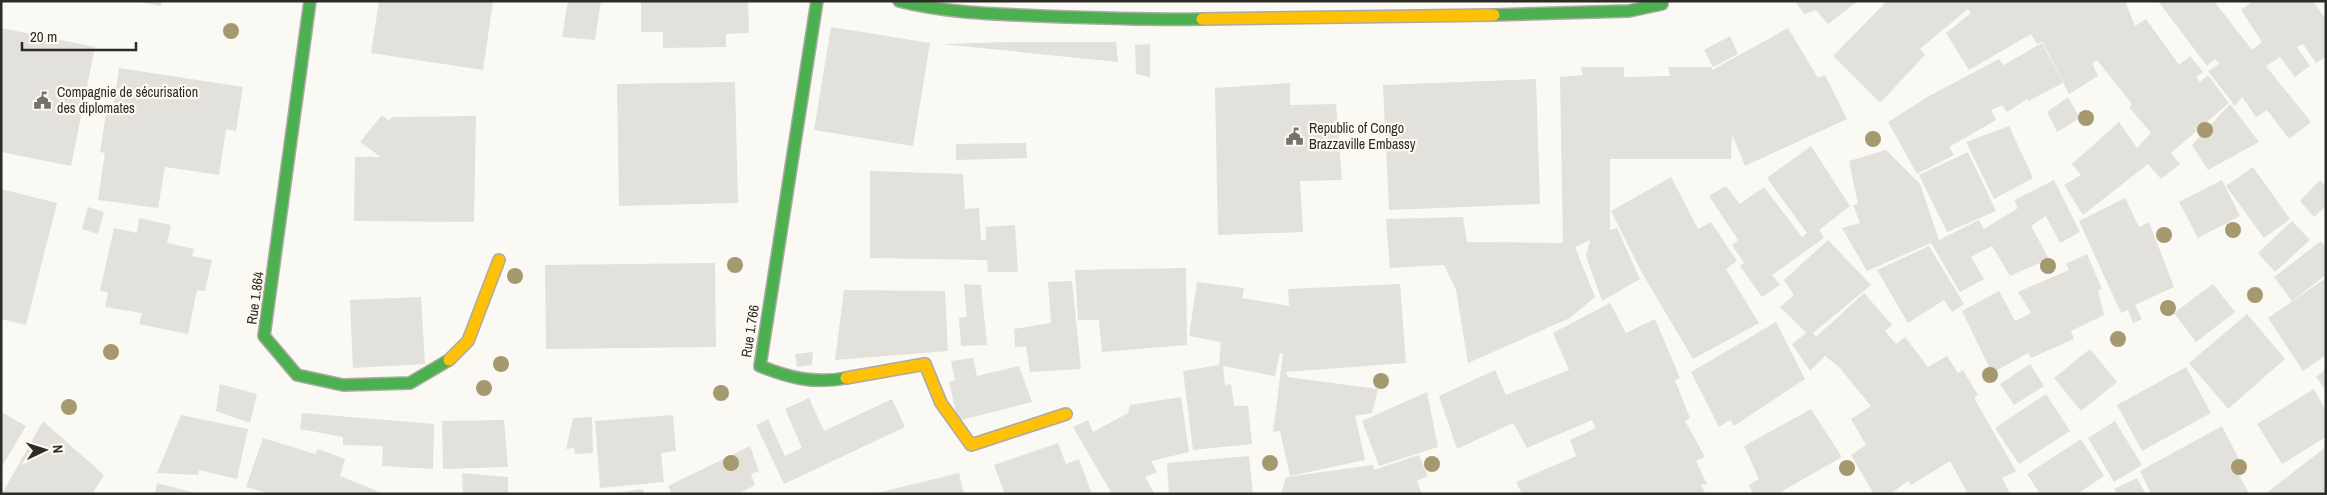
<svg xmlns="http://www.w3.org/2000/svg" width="2327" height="495" viewBox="0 0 2327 495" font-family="'Archivo Narrow',sans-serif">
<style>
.building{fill:#e3e1dc}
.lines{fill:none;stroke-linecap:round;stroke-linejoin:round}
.fast-casing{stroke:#acaaa5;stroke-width:14}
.slow-casing{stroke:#acaaa5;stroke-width:14}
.fast{stroke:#4caf50;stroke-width:11}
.slow{stroke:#ffc107;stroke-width:11}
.tree{fill:#a6986f}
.labels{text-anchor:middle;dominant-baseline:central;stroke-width:4.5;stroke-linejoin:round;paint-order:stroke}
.poi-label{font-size:14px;fill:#2d2b25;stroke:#fefaf0;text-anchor:start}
.street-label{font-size:14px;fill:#2d2b25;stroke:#fefaf0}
</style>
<rect width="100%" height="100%" fill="#faf9f4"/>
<path class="building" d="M137,1H162L161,6Z
M379,1L493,2L483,70L371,53Z
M568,1H601L595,40L562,37Z
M641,1H748L749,33L726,34V47L663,48V32H641Z
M1795,1H1858L1828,24L1816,10L1804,14Z
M1887,1H2125L2135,26L2146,19L2179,65L2190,56L2203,72L2196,77L2200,82L2208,75L2229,103L2171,153L2180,164L2161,179L2148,164L2083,215L2064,185L2081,175L2072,164L2119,122L2137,148L2151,133L2129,107L2132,104L2097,60L2092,63L2098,76L2069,94L2041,39L2042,42L2037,44L2031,34L1969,70L1946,33L1971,13L1968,9L1920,49L1925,55L1880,103L1833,56Z
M2158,1H2214L2252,50L2262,42L2241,10L2253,1H2313L2326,20V57L2316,63L2303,44L2297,47L2310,66L2295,77L2280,57L2266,66L2311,122L2289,139L2267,110L2256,117L2242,97L2235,106L2208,71L2219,64L2215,59L2207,66Z
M831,27L930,43L913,146L814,130Z
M1,28L95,47L71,166L1,152Z
M1788,28L1818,78L1825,75L1847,119L1745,166L1732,134L1731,159H1610V230L1617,228L1640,279L1602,301L1586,256L1590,240L1575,247L1595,297L1570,318L1468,363L1456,290L1444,265L1390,268L1386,219L1463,217L1467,242L1563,243L1560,77L1583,75L1581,67H1624V77L1670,76L1668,67H1712V70Z
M1730,36L1738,54L1713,67L1704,50Z
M1007,42H1116L1118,62L941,44Z
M2042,43L2063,83L2028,101L2027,99L2007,112L2002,105L1991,110L1996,120L1949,147L1954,155L1917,174L1888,122L1929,96L1999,59L2007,70L2004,65Z
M1150,44V77L1136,74L1135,45Z
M119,68L243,87L236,131L226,129L219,175L165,167L158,208L98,200L105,153L100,152L106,113L112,114Z
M1536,79L1540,204L1389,210L1383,85Z
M735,82L738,203L619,206L617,84Z
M1290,83V105L1336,104L1342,180L1300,181L1303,232L1218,235L1215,88Z
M2068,97L2080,118L2057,132L2047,112Z
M2230,104L2259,142L2208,170L2192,145Z
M382,115L389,121L392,117L476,116L474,222L354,221L355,157H381L360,142Z
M2009,126L2033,178L1994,199L1966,142Z
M1026,143L1027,158L956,160V144Z
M1811,146L1850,206L1819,230L1824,238L1772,275L1780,285L1762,297L1740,266L1744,263L1732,245L1738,240L1709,196L1726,186L1740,204L1764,187L1802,237L1807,233L1767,178Z
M1886,150L1920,184L1939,240L1979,220L1984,229L2018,208L2014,200L2054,180L2080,232L2060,243L2046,216L2031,226L2049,259L2010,276L1992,246L1971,257L1984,279L1960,292L1931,243L1867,271L1842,228L1860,223L1853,205L1858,204L1849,161Z
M1968,152L1996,211L1947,232L1919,175Z
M2253,167L2290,219L2264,238L2226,186Z
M870,171L963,174L965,209L979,208L981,240H986V227L1015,225L1018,272H988L987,260L870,258Z
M1671,177L1698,229L1711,222L1737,261L1726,269L1759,323L1693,359L1642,273L1611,211Z
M2222,180L2240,216L2198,238L2179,202Z
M2320,180L2326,187V206L2314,217L2300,201Z
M1,189L57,203L26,325L1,319Z
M2125,198L2139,227L2149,222L2174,287L2135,305L2142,319L2133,323L2128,310L2121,313L2079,221Z
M88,207L104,212L98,234L82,229Z
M139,218L171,225L167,243L194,249L192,256L212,260L205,291L197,290L188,334L139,324L142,313L105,307L108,292L100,291L114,228L137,233Z
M2292,221L2310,240L2275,272L2258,253Z
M1828,240L1871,285L1813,333L1816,337L1864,293L1892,325L1885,331L1896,344L1905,337L1928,367L1947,356L1958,373L1963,370L1978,395L1974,398L2016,471L2002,478L2010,494H1968L1950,461L1911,485L1908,481L1890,494H1874L1851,455L1866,445L1851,419L1871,406L1839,367L1825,356L1810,371L1792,344L1806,333L1780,307L1794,295L1784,280Z
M2321,241L2326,248V275L2292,301L2274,277Z
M1929,246L1964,304L1952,312L1944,300L1908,323L1877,270Z
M2087,254L2102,289L2098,290L2104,315L2071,331L2074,339L2031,358L2028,353L1992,373L1962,311L1999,291L2015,321L2031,313L2018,292L2069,270L2066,264Z
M715,263L716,347L546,349L545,265Z
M1186,268L1187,345L1102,352L1099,320H1078L1075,270Z
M2326,278V355L2303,371L2268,318Z
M1072,281L1081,369L1030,372L1026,346L1015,347L1014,329L1051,323L1048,282Z
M1197,282L1244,288L1242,298L1289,306L1288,289L1400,284L1406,363L1286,372L1288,377L1378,389L1372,413L1355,416L1365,460L1290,476L1280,431L1273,432L1283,354L1280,353L1275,376L1223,366L1225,385L1231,384L1234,406H1248L1252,444L1193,450L1183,371L1219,365L1221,342L1189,336Z
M964,284L981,285L987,345L961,346L959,318L967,317Z
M2213,284L2235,312L2196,342L2174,313Z
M844,290L945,291L948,351L835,360Z
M421,297L425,364L353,368L350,300Z
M1610,303L1626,333L1655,319L1680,378L1675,380L1690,418L1685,421L1705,457L1696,461L1707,484L1701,485L1706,494H1522L1516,482L1576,456L1570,440L1596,428L1592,420L1527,448L1513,423L1457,449L1439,396L1495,370L1506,395L1569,370L1553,333Z
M2247,314L2285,359L2228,409L2189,363Z
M1776,322L1805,379L1734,426L1730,420L1719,427L1691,372Z
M2090,349L2117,382L2081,411L2054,378Z
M813,352L812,365L797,367L795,354Z
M973,358L977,376L1019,366L1032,402L958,421L949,382L955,380L951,361Z
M2030,364L2044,386L2014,405L2000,384Z
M2186,367L2211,413L2142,451L2117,405Z
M2326,369V390L2316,377Z
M220,384L257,394L250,423L216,411Z
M2314,389L2326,411V437L2282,464L2257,424Z
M1427,392L1438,447L1379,466L1362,421Z
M2046,394L2070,431L2019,464L1995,428Z
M1181,397L1189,452L1151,461L1157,472L1145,477L1155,494H1112L1073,427L1088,420L1093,432L1128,413L1130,405Z
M809,398L824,431L892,399L905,427L784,484L756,425L768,419L785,456L802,448L785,409Z
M1811,409L1842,457L1777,494H1753L1749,485L1759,479L1744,446Z
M1,412L26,426L1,468Z
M302,413L434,424L433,469L382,466L383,446L343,445V437L300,429Z
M181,415L248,429L237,479L199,470L198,475L157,473Z
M673,415L676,451L661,453L664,482L600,488L595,421Z
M592,417L593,453L575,454L574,448L566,449L573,418Z
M504,420L508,467L443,469L442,421Z
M43,421L104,475L92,494H2Z
M2115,421L2142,465L2114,482L2088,438Z
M2222,426L2244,469L2237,471L2249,494H2151L2140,471Z
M263,438L315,454L318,449L345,459L340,476L385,494H271L246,487Z
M2081,439L2104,476L2077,494H2040L2027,474Z
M1058,443L1066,464L1079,459L1092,494H1005L994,465Z
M750,446L759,471L751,474L755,485L738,494H672L668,486Z
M2326,447V494H2265Z
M1419,455L1428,476L1417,481L1422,494H1281L1286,477L1373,465L1374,470Z
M1249,456L1253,494H1169L1167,463Z
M462,473L508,477V494H463Z
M959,473L964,494H877V493Z
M2137,478L2146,494H2118L2114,489Z
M157,483L195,493V494H155Z
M643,489L644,494H614V493Z"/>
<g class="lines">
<defs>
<path id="fast" d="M310,1L264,336L297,375L343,385L410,383L449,360
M817,1L760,366C789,378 815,384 846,378
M899,1C946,13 994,14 1042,16C1096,18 1148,20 1202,19
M1494,15L1629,11L1662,4"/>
<path id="slow" d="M1202,19L1494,15
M449,360L468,341L499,260
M846,378L925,364L941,403L971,445L1066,414"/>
</defs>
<use href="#fast" class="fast-casing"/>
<use href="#slow" class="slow-casing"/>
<use href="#fast" class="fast"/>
<use href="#slow" class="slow"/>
</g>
<g class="tree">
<circle cx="231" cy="31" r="8"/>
<circle cx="2086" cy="118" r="8"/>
<circle cx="2205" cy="130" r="8"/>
<circle cx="1873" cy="139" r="8"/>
<circle cx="2233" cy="230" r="8"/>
<circle cx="2164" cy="235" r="8"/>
<circle cx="735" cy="265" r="8"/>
<circle cx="2048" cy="266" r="8"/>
<circle cx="515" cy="276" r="8"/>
<circle cx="2255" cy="295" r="8"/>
<circle cx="2168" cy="308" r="8"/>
<circle cx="2118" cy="339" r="8"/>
<circle cx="111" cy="352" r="8"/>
<circle cx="501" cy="364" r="8"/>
<circle cx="1990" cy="375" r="8"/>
<circle cx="1381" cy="381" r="8"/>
<circle cx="484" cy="388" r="8"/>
<circle cx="721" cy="393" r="8"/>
<circle cx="69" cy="407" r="8"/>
<circle cx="731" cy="463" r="8"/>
<circle cx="1270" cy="463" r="8"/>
<circle cx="1432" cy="464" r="8"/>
<circle cx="2239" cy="467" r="8"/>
<circle cx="1847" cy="468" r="8"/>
</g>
<defs>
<symbol id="civic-bare" viewBox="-9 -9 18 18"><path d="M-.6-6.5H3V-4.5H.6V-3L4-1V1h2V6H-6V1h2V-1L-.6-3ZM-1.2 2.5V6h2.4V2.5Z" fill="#75736d" stroke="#fefaf0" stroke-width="2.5" paint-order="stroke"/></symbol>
</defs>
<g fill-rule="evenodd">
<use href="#civic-bare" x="30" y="88" width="25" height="25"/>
<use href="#civic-bare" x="1282" y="124" width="25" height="25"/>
</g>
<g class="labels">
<g class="poi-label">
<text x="57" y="92">Compagnie de sécurisation<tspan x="57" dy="16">des diplomates</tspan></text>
<text x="1309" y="128">Republic of Congo<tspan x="1309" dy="16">Brazzaville Embassy</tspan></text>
</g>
<g class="street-label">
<text transform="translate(255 298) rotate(-82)">Rue 1.864</text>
<text transform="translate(750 331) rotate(-81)">Rue 1.766</text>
</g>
</g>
<rect width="2327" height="495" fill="none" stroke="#2d2b25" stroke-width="5"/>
<g transform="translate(45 450) rotate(86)" stroke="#fefaf0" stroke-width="4" paint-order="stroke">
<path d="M0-4L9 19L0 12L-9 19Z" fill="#2d2b25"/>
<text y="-8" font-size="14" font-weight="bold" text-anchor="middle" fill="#2d2b25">N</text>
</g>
<path d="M22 42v8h114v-8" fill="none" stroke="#2d2b25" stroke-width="2.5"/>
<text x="30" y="42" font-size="15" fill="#2d2b25" stroke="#fefaf0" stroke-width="4" paint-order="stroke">20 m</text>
</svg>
